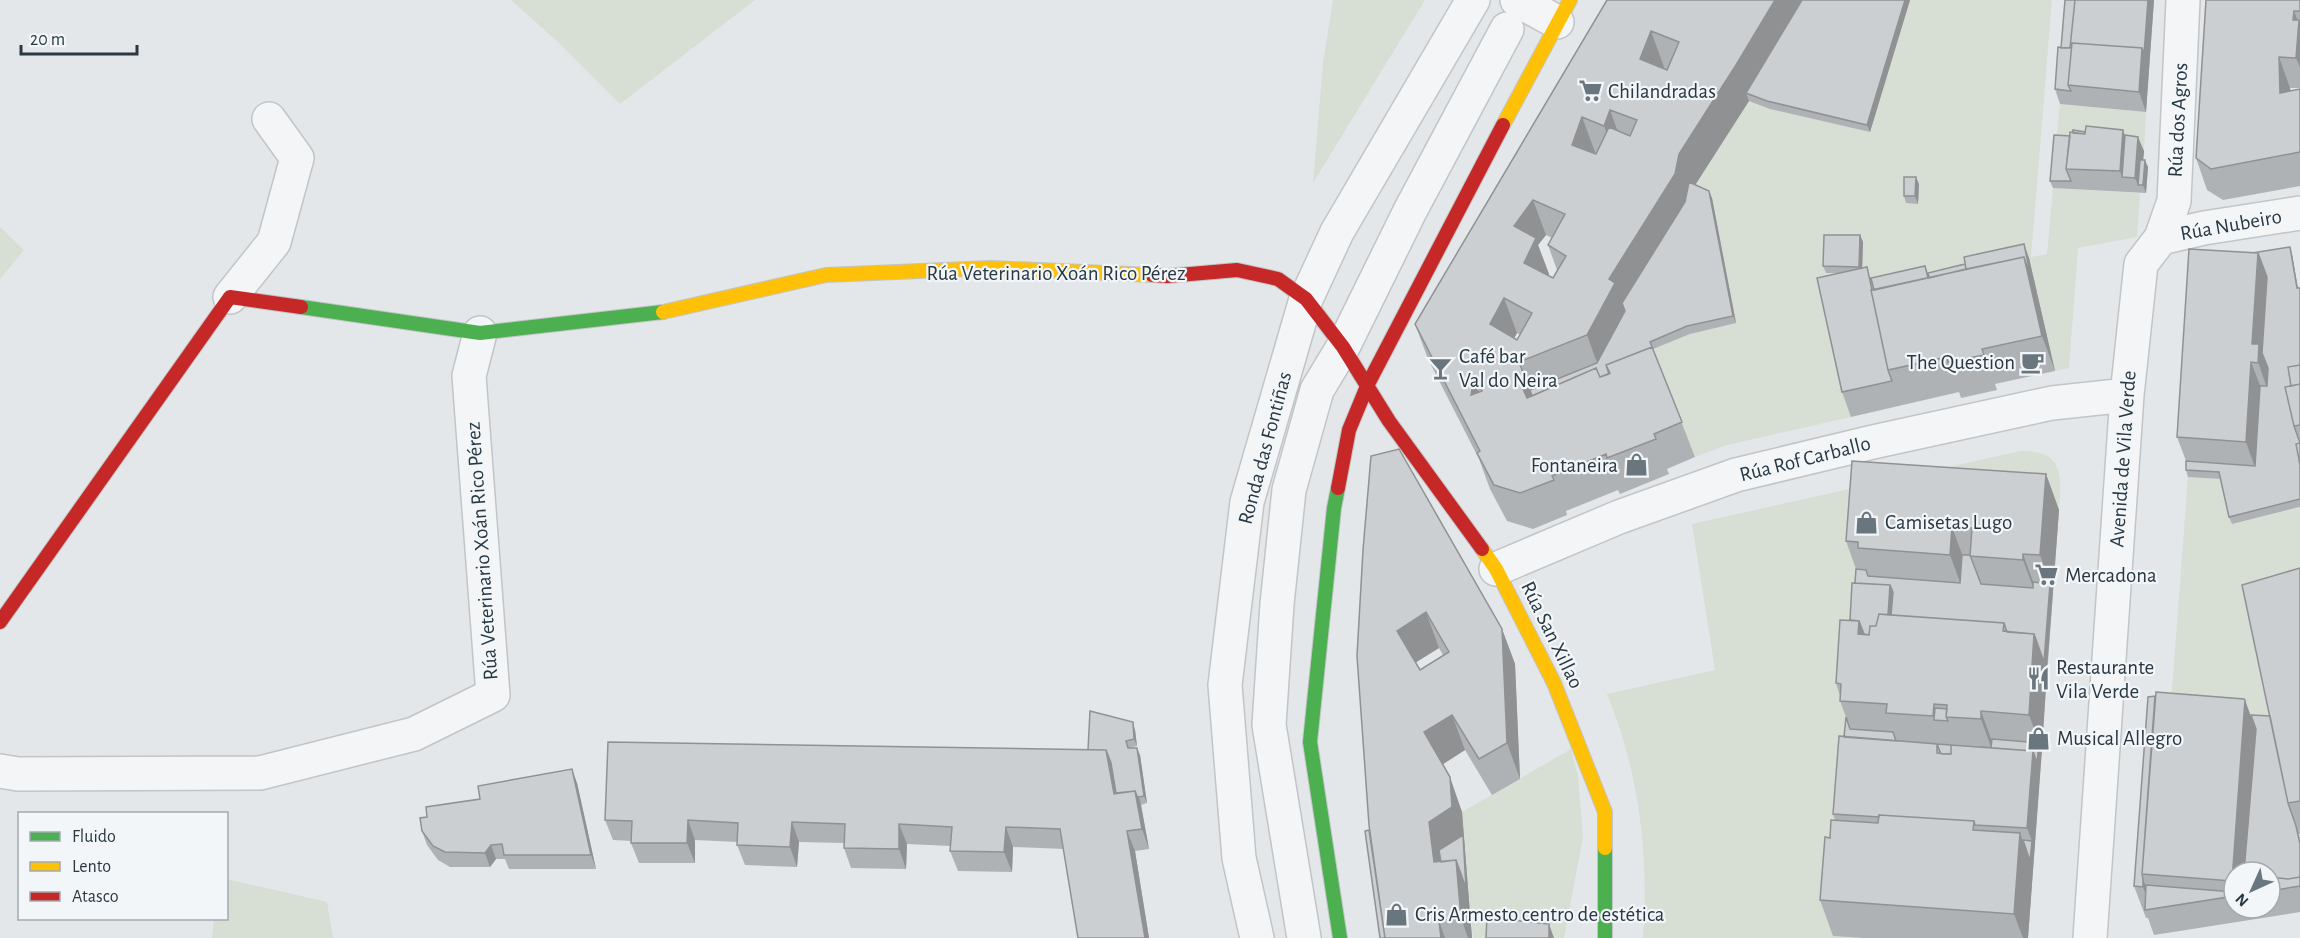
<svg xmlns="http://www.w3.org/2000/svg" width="2300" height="938" viewBox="0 0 2300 938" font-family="'Alegreya Sans',sans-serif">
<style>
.green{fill:#d7ded4}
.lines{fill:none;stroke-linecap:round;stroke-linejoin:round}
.street-casing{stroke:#c2c5c7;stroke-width:36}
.fast-casing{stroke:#c2c5c7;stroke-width:16}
.slow-casing{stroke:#c2c5c7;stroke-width:16}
.jam-casing{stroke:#c2c5c7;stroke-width:16}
.street{stroke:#f3f5f6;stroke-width:33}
.fast{stroke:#4caf50;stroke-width:14}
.slow{stroke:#ffc107;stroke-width:14}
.jam{stroke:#c62828;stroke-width:14}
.wall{fill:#afb2b5;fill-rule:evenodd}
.shaded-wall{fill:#8f9193}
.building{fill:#cccfd2;stroke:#8f9193;stroke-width:1.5;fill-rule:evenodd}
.labels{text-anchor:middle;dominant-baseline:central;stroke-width:4.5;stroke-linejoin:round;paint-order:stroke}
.poi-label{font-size:21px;fill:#293944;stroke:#f2f6f8;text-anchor:start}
.street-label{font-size:21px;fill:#293944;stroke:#f2f6f8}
</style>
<rect width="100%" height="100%" fill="#e4e7e9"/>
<path class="green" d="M511,0H755L620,104L559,43Z
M1333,0H1425L1313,183L1323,62Z
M1910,0H2052L2031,257L2047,254L2053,188L2140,193L2137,237L2078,248L2069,368L2055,371L2037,292L1826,304L1851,417L1727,445L1695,457L1652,349L1690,334L1692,190L1749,101L1870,132Z
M2060,104L2146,112L2144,151L2056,142Z
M0,227L24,250L0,279Z
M2020,451C2063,450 2062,474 2059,510L1865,497L1833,935L1867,938H1643C1649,855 1639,771 1607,694L1715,670L1692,524Z
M2188,477L2221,479L2232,524L2300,508V603L2276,724L2170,716Z
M1571,749L1578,776L1583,837L1564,938H1473L1462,812Z
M227,879L327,902L333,938H212L214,919L226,918Z"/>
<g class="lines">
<defs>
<path id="street" d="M1517,0L1557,22
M2161,238L2204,228L2300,213
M230,297L274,242L297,158L269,119
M1496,569L1619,517L1736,475L1873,442L2052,403L2127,395
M0,771L18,774L260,773L414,734L493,695L469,376L480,333
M1257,938L1239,858L1225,685L1247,502L1306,299L1337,232L1473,0
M1304,938L1269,725L1277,604L1289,490L1317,390L1343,347L1410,211L1507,29
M2090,938L2127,395L2141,264L2161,238L2174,201L2183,0"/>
<path id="fast" d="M301,307L480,333L663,312
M1338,488L1334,508L1310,742L1340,938
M1605,848V938"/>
<path id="slow" d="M1503,125L1570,0
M663,312L826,275L991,268L1152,275
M1482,549L1496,569L1554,683L1605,812V848"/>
<path id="jam" d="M1152,275L1167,276L1237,270L1278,279L1306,299L1343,347L1389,421L1482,549
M1338,488L1349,430L1368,384L1503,125
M0,622L230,297L301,307"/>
</defs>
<use href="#street" class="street-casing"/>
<use href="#fast" class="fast-casing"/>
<use href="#slow" class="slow-casing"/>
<use href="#jam" class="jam-casing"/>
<use href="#street" class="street"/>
<use href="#fast" class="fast"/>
<use href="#slow" class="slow"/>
<use href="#jam" class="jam"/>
</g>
<path class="wall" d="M1607,0H1910L1870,132L1770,109L1749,101L1695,185L1712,198L1736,323L1690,334L1653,349L1695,457L1667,469L1669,474L1620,494L1618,490L1566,511L1567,515L1533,529L1507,521L1490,489L1479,459L1428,359L1415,324ZM1546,235L1552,238L1548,245L1557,270L1553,278L1548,276L1549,274L1538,245ZM1517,333L1520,335L1517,340L1514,338Z
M2154,0L2146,112L2060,104L2055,89L2061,48Z
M2300,0V88H2290L2291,91L2300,89V186L2223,200L2207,190L2196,158Z
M2125,135L2144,151L2143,160L2148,167L2146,193L2053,188L2050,181L2070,136Z
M1919,184L1918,204L1906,203L1904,196Z
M1860,235L1863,242L1862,268L1871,278L1925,266L1928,273L2029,258L2055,371L1995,384L1997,390L1961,398L1959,392L1851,417L1842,392L1838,273H1826L1823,266Z
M2252,253L2292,254L2298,288H2300V507L2232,524L2229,517L2220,479L2188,477L2186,470V461L2177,437Z
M1371,456L1502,629L1515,664L1520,779L1492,795L1465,750L1443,764L1462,812L1472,938H1380L1369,830ZM1439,648L1443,655L1420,670L1416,662Z
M2046,474L2059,510L2028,938H1864L1833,936L1820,900L1830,838L1835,820L1833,814L1844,737L1846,717L1840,701V696L1836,683L1850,620L1856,569L1846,541Z
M2300,568V834H2299L2300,839V912L2154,935L2148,918H2146L2134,886L2251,715L2270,716ZM2234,872H2270V908H2234Z
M1135,730L1137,746L1129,748L1140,755L1147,803L1141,805L1149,849L1135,851L1149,938H1078L1064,849L1013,847L1012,872L958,871L950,851L951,846L907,844L906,869L851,868L844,848V843L799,842L797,867L745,865L737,845L738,842L695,840V863H639L631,843L632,841L613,840L605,820L1088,750Z
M577,783L596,869H509L505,859H496L490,867H450L438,860L427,845L422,831L480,799Z"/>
<path class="shaded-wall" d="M1775,0H1809L1746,93L1749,101L1692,190L1627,319L1600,371L1587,335L1609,279L1679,154Z
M1905,0H1910L1870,132L1867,125Z
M2148,0H2154L2146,112L2139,92L2142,48Z
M2294,11L2299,24V20L2300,22V67L2296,58L2293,20Z
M1651,31L1664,67L1653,95L1640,59Z
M2279,57L2290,88L2292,124L2280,93Z
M1610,110L1623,146L1617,161L1604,126Z
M1582,117L1595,152L1585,180L1572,145Z
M2123,130L2130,150L2122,177L2120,171Z
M2138,137L2144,151L2141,185H2138L2135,178Z
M2145,160L2148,167L2146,193L2143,185Z
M1916,177L1919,184L1918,204L1915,196Z
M1709,191L1712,198L1736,323L1733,316Z
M1533,200L1546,235L1538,245L1549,274L1537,298L1524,263L1514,226Z
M1860,235L1863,242L1862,274L1859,267Z
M2024,244L2029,258L2055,371L2042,336L2024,257Z
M2290,247L2292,254L2299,296L2297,288Z
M2258,253L2270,284V375L2269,394L2252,344Z
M1504,298L1517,333L1503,359L1490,324Z
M1519,362L1540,418L1535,422L1522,387Z
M2251,362L2263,393L2257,473L2246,442Z
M1474,379L1487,414L1471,395Z
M2046,474L2059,510L2053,591L2040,555Z
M1952,527L1965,562L1963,590L1950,555Z
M2023,554L2036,590V595L2023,560Z
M2050,584L2053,591L2047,669L2044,662Z
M1890,585L1895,600L1884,648Z
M1426,612L1439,648L1410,666L1397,631Z
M1859,621L1872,656L1858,634Z
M1502,629L1515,664L1520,779L1507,743Z
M2034,634L2047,669L2042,750L2029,715Z
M2245,700L2258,736L2248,872H2234V888L2232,881Z
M1981,711L1994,747V755L1981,719Z
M1452,715L1465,750L1437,768L1424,732Z
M1133,722L1135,730L1137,746L1134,739Z
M2039,743L2042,750L2028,938H2023L2014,914L2020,833L2030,861L2032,841L2027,828L2033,751Z
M1137,748L1140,755L1147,803L1144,796Z
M1106,750L1114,770L1118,807L1114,794Z
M572,769L577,783L596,869L591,855Z
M1450,777L1462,812L1472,938H1468L1461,918L1456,860L1463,844L1442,857L1447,898L1434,862L1429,822Z
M1135,791L1141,805L1149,849L1142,829Z
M688,820L695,840V863L687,843Z
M792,822L799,842L797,867L790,847Z
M899,824L907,844L906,869L899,849Z
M1006,827L1013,847L1012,872L1004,852Z
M1127,831L1135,851L1149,938H1145Z
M491,845L496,859L490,867L485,853Z
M2143,879L2154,909H2151L2143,887Z
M1439,921L1445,938H1441Z
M1549,924L1554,938H1549Z"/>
<path class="building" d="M1607,0H1775L1736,65L1679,154L1675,174L1609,279L1615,283L1587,335L1519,362L1527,383L1522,387L1527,398L1596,368L1600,377L1610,373L1606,365L1652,347L1682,422L1654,434L1656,439L1607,458L1606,454L1552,476L1554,480L1520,493L1494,485L1477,453L1480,451L1415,324ZM1651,31L1679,42L1667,70L1640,59ZM1610,110L1637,120L1630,136L1609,127L1596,154L1572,145L1582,117L1604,126ZM1533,200L1565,214L1548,245L1566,256L1553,278L1524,263L1536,238L1514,226ZM1504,298L1532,313L1517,340L1490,324ZM1479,377L1482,391L1471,395L1474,379Z
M1802,0H1905L1867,125L1767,101L1746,93Z
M2065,0H2075L2070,48H2061Z
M2075,0H2148L2144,54L2142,48L2072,43L2068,85L2071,91L2055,89L2058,47L2070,48Z
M2206,0H2300V11H2294L2293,20H2299L2296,58L2279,57L2280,93L2300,89V152L2211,169L2196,158Z
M2072,43L2142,48L2139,92L2068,85Z
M2086,126L2123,130L2120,171L2066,169L2070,132L2085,134Z
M2073,130L2085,132V134L2073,133Z
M2054,135L2070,136L2066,169L2071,181H2050Z
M2125,135L2138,137L2135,178L2122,177Z
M2140,160H2145L2143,185H2138Z
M1904,177H1916L1915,196H1904Z
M1689,182L1709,191L1733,316L1687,326L1650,342L1652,347L1606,365L1609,374L1600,377L1596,368L1532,396L1530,390L1597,363L1625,311L1622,303L1685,202Z
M1824,235H1860L1859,267L1823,266Z
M2024,244L2031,278L2024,257L1966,269L1964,257Z
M2290,247L2297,288H2300V365L2288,367L2291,386L2285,387L2294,426L2300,443L2296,444L2300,465V499L2229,517L2219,472L2186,470V461L2255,466L2260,386H2267L2268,368L2262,353L2267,277L2258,253H2252Z
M2189,249L2258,253L2252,344H2259L2258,363L2251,362L2246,442L2177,437Z
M2024,257L2042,336L1982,349L1984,355L1948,362L1947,357L1888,370L1871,290Z
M1965,264L1966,269L1929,278L1928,273Z
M1925,266L1928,278L1874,290L1871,278Z
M1867,267L1872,290H1871L1888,370L1892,381L1842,392L1817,278Z
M2300,365V384L2291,386L2288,367Z
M2300,384V425L2294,426L2285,387Z
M2300,443V465L2296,444Z
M1399,449L1502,629L1507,743L1479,759L1452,715L1424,732L1450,777L1452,807L1429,822L1434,862L1456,860L1461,918L1439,921L1441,938H1385L1369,825L1357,656L1363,550L1371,456ZM1426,612L1449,652L1420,670L1397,631Z
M1852,461L2046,474L2040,555L2023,554V560L1970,556L1972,528L1952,527L1950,555L1858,548V542L1846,541Z
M1962,555H1970L1981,584L2033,588V582L2050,584L2044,662L2034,634L2007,632L2004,623L1891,615L1893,592L1890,585L1855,583L1856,569L1866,570L1868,576L1960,583Z
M2300,568V801L2288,803L2242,585Z
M1852,583L1890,585L1888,615L1879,614L1876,626H1870L1869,635L1864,634L1859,621L1850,620Z
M1879,614L2004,623L2003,631L2034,634L2029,715L1981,711V719L1946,717L1947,705L1934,704L1933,716L1886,713L1887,704L1840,701L1841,684L1836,683L1840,620L1859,621L1858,634L1869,635L1870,626H1876Z
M2156,692L2244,699L2245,700L2232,881L2142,874Z
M2155,696L2142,874L2143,879V887L2134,886L2148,697Z
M1935,708L1947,709L1946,717L1948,721L1934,720Z
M1090,711L1133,722L1134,739L1126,741L1128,748H1137L1144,796L1138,797L1140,803L1135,791L1116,793L1111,763L1106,750H1088Z
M2251,715L2270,716L2288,803L2296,826L2300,844V877L2288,879L2270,877V872H2244L2256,729Z
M1846,717L1850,729L1893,732L1896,741L1844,737Z
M1839,736L1937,744V753L1951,754V745L2033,751L2027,828L1975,825L1974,821L1879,815V817L1833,814Z
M1992,739L2039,743L2037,763L2033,751L1981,747L1991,748Z
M608,742L1106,750L1114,794L1135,791L1142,829L1127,831L1145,938H1078L1060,829L1006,827L1004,852L950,851L952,827L899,824V849L844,848L845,824L792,822L790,847L737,845L738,823L688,820L687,843H631L632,821L605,820Z
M1937,744L1951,745V754H1941Z
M572,769L591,855H504L502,844L491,845L485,853L445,852L433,846L422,831L420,818L427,817L426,807L480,799L478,786Z
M1879,815L1974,821L1973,830L2020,833L2014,914L1820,900L1825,837L1830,838L1831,820L1878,823Z
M1369,830L1385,938H1380L1365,831Z
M1463,835L1466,888L1456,860L1441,862L1439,850Z
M2023,840L2032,841L2030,861Z
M2270,877L2288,879L2300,877V886L2270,891Z
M2146,885L2234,892V896L2145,910Z
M1487,917L1549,924V938H1486Z"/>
<defs>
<symbol id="supermarket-bare" viewBox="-9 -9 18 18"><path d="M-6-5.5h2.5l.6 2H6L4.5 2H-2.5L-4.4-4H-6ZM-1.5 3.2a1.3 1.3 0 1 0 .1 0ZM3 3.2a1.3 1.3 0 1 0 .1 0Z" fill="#6a767e" stroke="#f2f6f8" stroke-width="2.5" paint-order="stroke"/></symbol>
<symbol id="cafe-bare" viewBox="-9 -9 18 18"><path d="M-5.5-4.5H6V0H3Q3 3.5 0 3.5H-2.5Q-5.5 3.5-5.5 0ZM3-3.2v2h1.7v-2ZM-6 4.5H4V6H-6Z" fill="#6a767e" stroke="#f2f6f8" stroke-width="2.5" paint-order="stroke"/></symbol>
<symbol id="bar-bare" viewBox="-9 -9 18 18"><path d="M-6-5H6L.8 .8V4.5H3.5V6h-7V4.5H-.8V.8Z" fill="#6a767e" stroke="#f2f6f8" stroke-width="2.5" paint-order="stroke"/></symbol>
<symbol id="shop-bare" viewBox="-9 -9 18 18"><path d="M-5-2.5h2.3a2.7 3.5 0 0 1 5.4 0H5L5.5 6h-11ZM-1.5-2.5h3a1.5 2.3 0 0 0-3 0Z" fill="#6a767e" stroke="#f2f6f8" stroke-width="2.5" paint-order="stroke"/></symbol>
<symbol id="restaurant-bare" viewBox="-9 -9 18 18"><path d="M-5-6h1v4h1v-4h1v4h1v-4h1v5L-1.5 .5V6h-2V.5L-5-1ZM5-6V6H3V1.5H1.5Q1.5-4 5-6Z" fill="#6a767e" stroke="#f2f6f8" stroke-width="2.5" paint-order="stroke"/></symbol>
</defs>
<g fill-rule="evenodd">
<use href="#supermarket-bare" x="1574" y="74" width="33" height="33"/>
<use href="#cafe-bare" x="2016" y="346" width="33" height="33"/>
<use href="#bar-bare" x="1424" y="352" width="33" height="33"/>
<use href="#shop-bare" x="1620" y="448" width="33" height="33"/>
<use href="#shop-bare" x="1850" y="506" width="33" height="33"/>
<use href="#supermarket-bare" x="2030" y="558" width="33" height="33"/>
<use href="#restaurant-bare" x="2022" y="662" width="33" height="33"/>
<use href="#shop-bare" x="2022" y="722" width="33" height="33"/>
<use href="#shop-bare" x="1380" y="898" width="33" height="33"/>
</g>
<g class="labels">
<g class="poi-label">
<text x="1608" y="91">Chilandradas</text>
<text x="1459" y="356">Café bar<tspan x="1459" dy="24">Val do Neira</tspan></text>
<text x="2015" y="362" text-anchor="end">The Question</text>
<text x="1618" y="465" text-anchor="end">Fontaneira</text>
<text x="1885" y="522">Camisetas Lugo</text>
<text x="2065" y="575">Mercadona</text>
<text x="2056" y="667">Restaurante<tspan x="2056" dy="24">Vila Verde</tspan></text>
<text x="2057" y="738">Musical Allegro</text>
<text x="1415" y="914">Cris Armesto centro de estética</text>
</g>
<g class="street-label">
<text transform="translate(2178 120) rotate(-87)">Rúa dos Agros</text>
<text transform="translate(2231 225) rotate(-10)">Rúa Nubeiro</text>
<text x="1056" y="273">Rúa Veterinario Xoán Rico Pérez</text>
<text transform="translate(1265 448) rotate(-75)">Ronda das Fontiñas</text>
<text transform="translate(1805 459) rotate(-14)">Rúa Rof Carballo</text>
<text transform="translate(2123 459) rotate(-86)">Avenida de Vila Verde</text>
<text transform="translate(482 551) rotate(-94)">Rúa Veterinario Xoán Rico Pérez</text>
<text transform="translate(1552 635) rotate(64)">Rúa San Xillao</text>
</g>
</g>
<rect x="18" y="812" width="210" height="108" fill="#f2f6f8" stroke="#a2aab0" stroke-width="1.5"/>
<rect x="30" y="832" width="30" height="9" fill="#4caf50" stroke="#a2aab0" stroke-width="1.5"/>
<text x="72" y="842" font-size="18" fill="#293944">Fluido</text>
<rect x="30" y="862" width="30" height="9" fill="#ffc107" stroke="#a2aab0" stroke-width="1.5"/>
<text x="72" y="872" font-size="18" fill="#293944">Lento</text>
<rect x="30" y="892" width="30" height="9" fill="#c62828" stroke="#a2aab0" stroke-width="1.5"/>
<text x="72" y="902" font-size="18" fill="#293944">Atasco</text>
<g transform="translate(2252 890) rotate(225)"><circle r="28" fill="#f2f6f8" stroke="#a2aab0" stroke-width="1.5"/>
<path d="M0-4.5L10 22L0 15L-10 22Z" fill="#6a767e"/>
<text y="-9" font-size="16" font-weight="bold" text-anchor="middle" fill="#293944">N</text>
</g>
<path d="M21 45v9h116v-9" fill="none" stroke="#293944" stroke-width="3"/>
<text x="30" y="45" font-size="18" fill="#293944" stroke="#f2f6f8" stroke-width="4.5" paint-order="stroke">20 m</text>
</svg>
